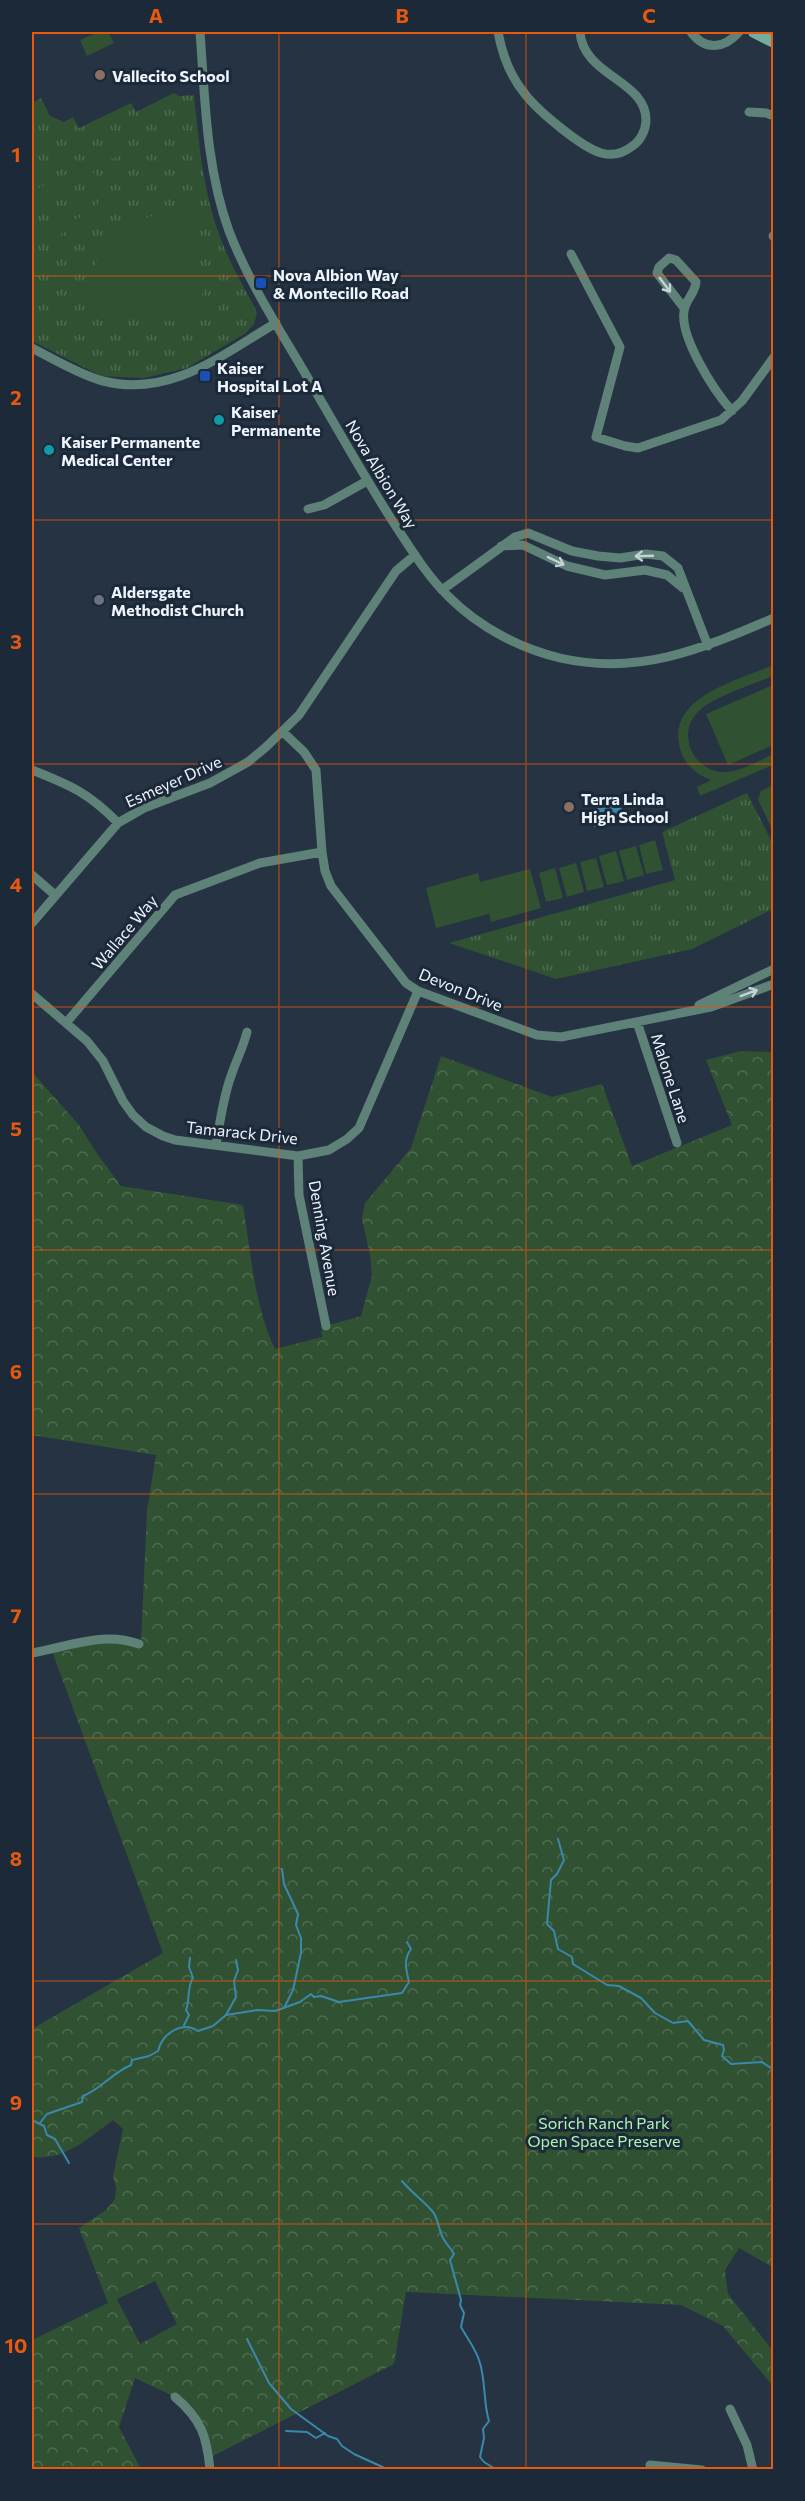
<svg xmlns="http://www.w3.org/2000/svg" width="805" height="2501" viewBox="0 0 805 2501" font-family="Commissioner,sans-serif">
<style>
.grass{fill:url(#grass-tufts)}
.park{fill:url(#park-crowns);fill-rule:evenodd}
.pitch{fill:#305232}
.water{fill:url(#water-ripples)}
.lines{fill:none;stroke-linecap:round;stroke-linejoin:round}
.stream{stroke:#3a89ab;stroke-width:2}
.street{stroke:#5e8178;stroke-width:9}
.secondary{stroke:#74ada0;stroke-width:12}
.oneway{stroke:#c2d2d5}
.grid{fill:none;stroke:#e8590c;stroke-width:1.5;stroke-opacity:0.55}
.education-dot{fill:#8d6e63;stroke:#1c2939;stroke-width:2}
.transit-dot{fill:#1a4fb4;stroke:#1c2939;stroke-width:2}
.culture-dot{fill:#0f9aa8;stroke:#1c2939;stroke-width:2}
.worship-dot{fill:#6b7280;stroke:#1c2939;stroke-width:2}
.labels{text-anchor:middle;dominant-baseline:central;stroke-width:6;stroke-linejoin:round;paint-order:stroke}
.poi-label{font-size:16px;font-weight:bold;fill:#edf4fd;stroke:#1c2939;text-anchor:start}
.street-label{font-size:16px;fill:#edf4fd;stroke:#1c2939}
.park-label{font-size:16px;fill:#acf8b0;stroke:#1c2939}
.neatline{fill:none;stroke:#e8590c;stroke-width:2}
.grid-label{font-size:20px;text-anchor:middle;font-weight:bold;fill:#e8590c}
</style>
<defs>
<pattern id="grass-tufts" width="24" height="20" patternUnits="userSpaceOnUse" patternTransform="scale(1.5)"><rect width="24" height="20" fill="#305232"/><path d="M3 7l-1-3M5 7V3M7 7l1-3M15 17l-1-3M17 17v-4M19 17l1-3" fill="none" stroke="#4e6c51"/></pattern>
<pattern id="park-crowns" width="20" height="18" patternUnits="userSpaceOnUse" patternTransform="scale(1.5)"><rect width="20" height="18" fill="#305232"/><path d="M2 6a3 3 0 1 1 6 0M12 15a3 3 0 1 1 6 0" fill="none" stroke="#4e6c51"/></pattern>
<pattern id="water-ripples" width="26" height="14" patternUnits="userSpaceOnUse" patternTransform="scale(1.5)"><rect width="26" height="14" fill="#3a89ab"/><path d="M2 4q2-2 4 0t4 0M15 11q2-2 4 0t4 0" fill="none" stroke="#3f6f85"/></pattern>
</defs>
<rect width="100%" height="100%" fill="#253343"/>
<path class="grass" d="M174,93L179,96L194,95C199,143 203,191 220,237C229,261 242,284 255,308L257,313L254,324L246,333L187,368L144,378L101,376L32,341V103L41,98L50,116L64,122L73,117L79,128L131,103L136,112Z
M747,793L773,844V909L692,949L556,979L449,943L675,880L662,832Z"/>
<path class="park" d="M741,1051L773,1052L774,2268L739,2248L725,2270L728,2294L773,2351V2386L723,2326L681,2305L406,2292L394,2364L209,2458L203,2432L175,2397L135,2378L119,2427L141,2469H32V2340L108,2303L79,2228L106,2210L115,2199L116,2188L113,2176L123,2129L113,2120C89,2138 64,2161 32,2157V2029L163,1953L52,1651L118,1637L141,1642L147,1510L156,1455L32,1435V1072L79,1125L98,1155L121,1186L243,1205C251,1253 254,1305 275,1349L322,1337L321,1331L326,1326L361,1316L372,1276L370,1255L362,1219L365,1203L411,1148L441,1056L552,1097L602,1084L632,1166L732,1125L706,1060ZM155,2281L177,2324L140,2344L117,2299Z"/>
<path class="pitch" d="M98,32H108L114,43L87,56L80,40Z
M125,146L128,151L90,169C96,177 104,180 106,191C107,197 106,204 102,209C92,221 47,242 32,244V238C42,237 53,230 63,225C81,217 113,206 95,181L81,175L32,197V191Z
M195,204L203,307L186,323L86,309C87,300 87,290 89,282C101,231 150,212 195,204Z
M773,665V676C754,684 713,697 699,711C676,732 692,770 722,772C739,773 758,761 773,754V765L700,796L697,787L711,780C695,774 682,763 679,744C670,696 739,680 773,665Z
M773,685V745L728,765L706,714Z
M773,785V831L758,800L761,791Z
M655,840L663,870L646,874L639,845Z
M636,846L644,875L627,880L619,851Z
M616,851L624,881L607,885L599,856Z
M596,858L604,887L587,891L580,862Z
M576,863L584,892L567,897L559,868Z
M555,868L563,898L546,902L539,873Z
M530,869L541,908L491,922L489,914L436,928L426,888L478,873L480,882Z"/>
<path class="water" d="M605,794L609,804L618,801L624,814L594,827L588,814L597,809L592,800Z"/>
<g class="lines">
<path class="stream" d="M558,1839L564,1860L557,1874L551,1880L547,1924L554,1931L558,1949L572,1957L573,1964L607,1985L619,1986L641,1998L655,2013L673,2023L688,2021L704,2040L723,2045L724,2050L722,2056L731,2064L762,2062L774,2070
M282,1869L284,1884L298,1914L296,1925L301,1938V1953L293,1990L284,2008
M226,2015L236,1997L234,1981L238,1970L236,1960
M184,2025L189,2015L186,2010C190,2000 187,1986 193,1978L189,1967L190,1958
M32,2120L44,2126L47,2135L55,2139L69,2163
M40,2123L47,2114L82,2102L83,2096C101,2089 112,2073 131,2065L132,2060L149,2056L158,2051C162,2034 182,2020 198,2031L213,2026L226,2015L257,2010L275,2011L300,2002L311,1994L314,1997L321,1996L339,2002L402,1993L409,1982C406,1969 403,1960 411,1949L407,1942
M402,2181C412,2193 424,2201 433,2212C438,2218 439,2231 443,2238C446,2244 451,2248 454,2254L450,2260L461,2300L460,2305L464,2313L461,2327C467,2338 475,2348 479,2360C486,2379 483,2402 489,2421L483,2429L484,2438L480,2457L484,2462L497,2470
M247,2339L269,2383L291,2409L328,2436L337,2439L342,2446L354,2454L389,2470
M286,2431L307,2432L316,2438L325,2433"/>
<path class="street" d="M200,32C205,98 206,168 229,231C250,286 284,336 313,387C341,435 368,484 399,531C414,554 429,578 449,597C479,627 519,648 560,658C640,676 701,649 774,618
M498,32C502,54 510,76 525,94C538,111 581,147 601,153C612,156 622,154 631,147C640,142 646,130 646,120C646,80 583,76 580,32
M691,32C705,51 724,49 739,32
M749,112L766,113L774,116
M773,236L774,237
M571,254L620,347L596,437L625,446L638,448L721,420L742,401L774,357
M684,308L657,273L659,267L669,258L676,260L696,282C695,293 688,297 685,307C676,333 715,392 732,411
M32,348C51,358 82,376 103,381C171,398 221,355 276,323
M308,509L324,505L367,481
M501,546L523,545L567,566L605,575L645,570L667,575L683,588
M442,590L515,537L528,533L572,551L598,556L620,558L646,554L663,556L678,568L708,646
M283,732L304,752L316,770L322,852L325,871L331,886L406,983L418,991L537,1035L561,1037L711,1007L774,984
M32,770C70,785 89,793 118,823
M32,875L55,895
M32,923L118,823L144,808L210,783L248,762L266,747L299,715L396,571L415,555
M32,994L87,1041L103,1061L123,1101L133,1115L146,1127L163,1136L175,1140L298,1156L329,1150L347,1139L359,1128L418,991
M699,1005L774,969
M637,1022L677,1143
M66,1023L175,895L260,863L322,852
M216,1145C220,1122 223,1098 231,1076C236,1061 243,1048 247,1032
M298,1156L299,1195L326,1326
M32,1653C68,1647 102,1631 139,1644
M175,2397C201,2419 207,2436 210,2470
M730,2409L747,2445L753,2470
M650,2465L702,2470"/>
<path class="secondary" d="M754,32L774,42"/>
</g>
<defs><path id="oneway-shaft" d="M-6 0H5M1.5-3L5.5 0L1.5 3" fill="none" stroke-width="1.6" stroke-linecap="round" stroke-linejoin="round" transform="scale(1.5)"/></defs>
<g class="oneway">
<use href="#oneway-shaft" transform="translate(665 285) rotate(53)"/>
<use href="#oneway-shaft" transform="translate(644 556) rotate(178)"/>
<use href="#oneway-shaft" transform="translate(556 561) rotate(26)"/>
<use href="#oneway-shaft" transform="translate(749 993) rotate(-20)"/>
</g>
<path class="grid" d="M279,32V2470M526,32V2470M32,276H774M32,520H774M32,764H774M32,1007H774M32,1250H774M32,1494H774M32,1738H774M32,1981H774M32,2224H774"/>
<g class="education-dot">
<circle cx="100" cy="75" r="6"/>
<circle cx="569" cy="807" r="6"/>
</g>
<g class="transit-dot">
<rect x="255" y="277" width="12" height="12" rx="3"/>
<rect x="199" y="370" width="12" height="12" rx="3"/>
</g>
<g class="culture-dot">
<circle cx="219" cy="420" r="6"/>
<circle cx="49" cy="450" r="6"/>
</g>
<circle class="worship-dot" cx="99" cy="600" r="6"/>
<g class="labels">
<g class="poi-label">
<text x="112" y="75">Vallecito School</text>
<text x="273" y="274">Nova Albion Way<tspan x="273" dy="18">&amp; Montecillo Road</tspan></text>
<text x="217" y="367">Kaiser<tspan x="217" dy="18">Hospital Lot A</tspan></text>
<text x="231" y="411">Kaiser<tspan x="231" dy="18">Permanente</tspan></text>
<text x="61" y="441">Kaiser Permanente<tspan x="61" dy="18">Medical Center</tspan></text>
<text x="111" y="591">Aldersgate<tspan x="111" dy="18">Methodist Church</tspan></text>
<text x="581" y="798">Terra Linda<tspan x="581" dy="18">High School</tspan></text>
</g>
<g class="street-label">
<text transform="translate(382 474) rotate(59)">Nova Albion Way</text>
<text transform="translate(173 781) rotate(-24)">Esmeyer Drive</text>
<text transform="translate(124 932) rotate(-50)">Wallace Way</text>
<text transform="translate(461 989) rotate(22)">Devon Drive</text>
<text transform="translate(671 1078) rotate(72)">Malone Lane</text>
<text transform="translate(242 1132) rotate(6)">Tamarack Drive</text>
<text transform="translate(325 1238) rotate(80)">Denning Avenue</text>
</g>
<g class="park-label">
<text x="604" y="2122">Sorich Ranch Park<tspan x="604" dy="18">Open Space Preserve</tspan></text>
</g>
</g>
<rect width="805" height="2501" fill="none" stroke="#1c2939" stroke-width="66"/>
<rect x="33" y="33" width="739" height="2435" class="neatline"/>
<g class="grid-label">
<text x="156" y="23">A</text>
<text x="402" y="23">B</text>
<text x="649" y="23">C</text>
<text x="16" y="162">1</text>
<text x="16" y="405">2</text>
<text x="16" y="649">3</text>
<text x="16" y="892">4</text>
<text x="16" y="1136">5</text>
<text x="16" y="1379">6</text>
<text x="16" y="1623">7</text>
<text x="16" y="1866">8</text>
<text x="16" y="2110">9</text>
<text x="16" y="2353">10</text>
</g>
</svg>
